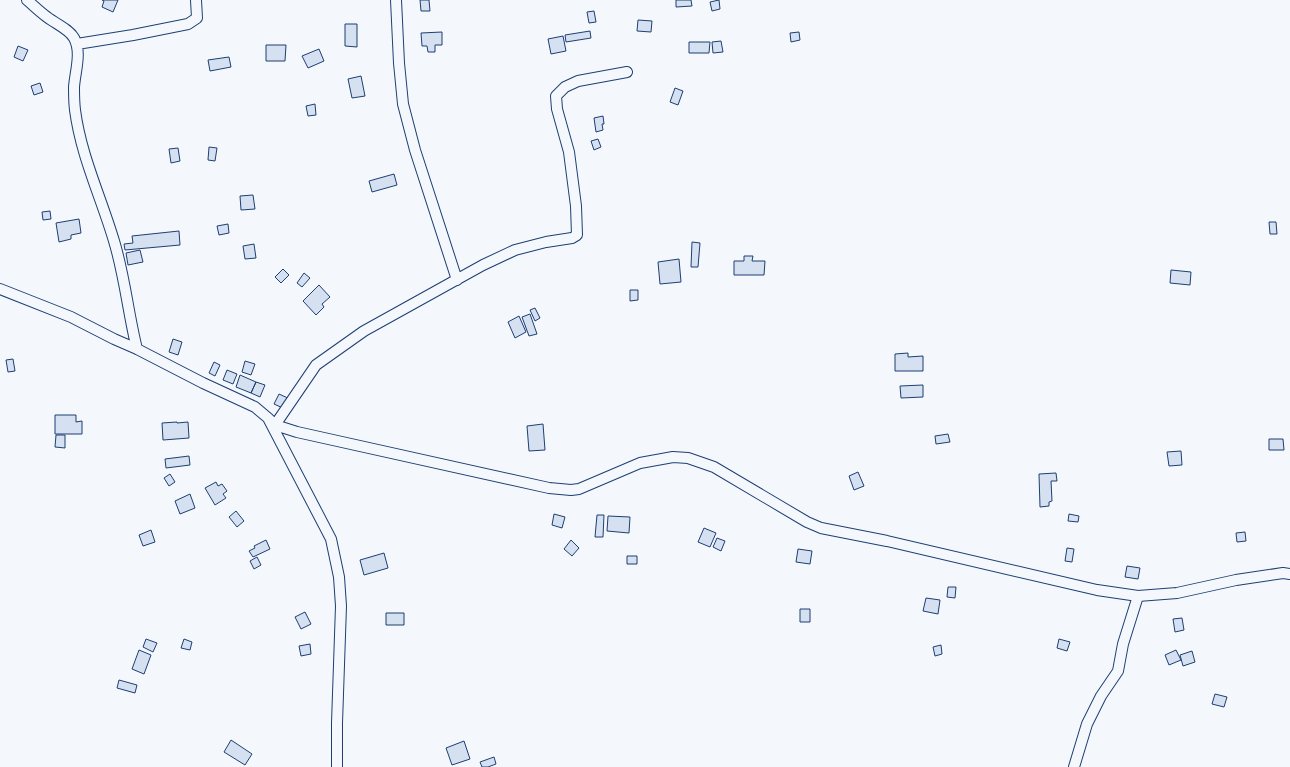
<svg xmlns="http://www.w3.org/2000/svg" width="1290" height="767" viewBox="0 0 1290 767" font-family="Literata,serif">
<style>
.building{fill:#d5e0f0;stroke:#1d3f73}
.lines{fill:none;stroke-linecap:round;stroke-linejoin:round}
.minor-casing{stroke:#1d3f73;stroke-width:12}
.minor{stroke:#f4f7fb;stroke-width:10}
</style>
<rect width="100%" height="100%" fill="#f4f7fb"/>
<path class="building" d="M102,0H118L113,12L102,7L104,1Z
M420,0H429L430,11H421Z
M676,0H691L692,6L676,7Z
M719,0L720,9L712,11L710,2Z
M594,11L596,22L589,23L587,12Z
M638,20L652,21L651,32L637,31Z
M345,24H357V47L345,46Z
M590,31L591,38L566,42L565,35Z
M442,32V45H435V52H428L427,46H422L421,33Z
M799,32L800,40L791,42L790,33Z
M563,36L566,51L551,54L548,39Z
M721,41L723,52L713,53L712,42Z
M689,42H710L709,53H689Z
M266,45H286L285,61H266Z
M18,46L28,50L23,61L14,57Z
M319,49L324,61L308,68L302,56Z
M229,57L231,67L210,71L208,60Z
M361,76L365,96L352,98L348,79Z
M40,83L43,92L34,95L31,86Z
M675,88L683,91L678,105L670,102Z
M315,104L316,115L308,116L306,106Z
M603,116L604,124H602L603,130L596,132L594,118Z
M598,139L601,147L594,150L591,141Z
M209,147L217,148L215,161L208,160Z
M178,148L180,161L171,163L169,149Z
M394,174L397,185L372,192L369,181Z
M253,195L255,209L241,210L240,196Z
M50,211L51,219L43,220L42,212Z
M79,219L81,233L71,235V239L59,242L56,223Z
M1269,222H1276L1277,234H1270Z
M228,224L229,233L219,235L217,226Z
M179,231L180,245L125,250L124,244L133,243L132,236Z
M692,242L700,243L698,267H691Z
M254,244L256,258L245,259L243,246Z
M140,250L143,262L128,265L126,253Z
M744,256H753L752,261H765L764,275H734V261H744Z
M679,259L681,282L660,284L658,262Z
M283,269L289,275L281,283L275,277Z
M1171,270L1191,272L1190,285L1170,283Z
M304,273L310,278L302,287L297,283Z
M319,285L330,297L322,304L324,307L316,315L303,301Z
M630,290H638V300L630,301Z
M535,308L540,318L535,321L530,310Z
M530,314L537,334L529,336L522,317Z
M519,316L526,332L515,338L508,322Z
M173,339L182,342L178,355L169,352Z
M908,353V357L923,356V371H895V354Z
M13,359L15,371L8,372L6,360Z
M245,361L255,364L251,375L242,372Z
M214,362L220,365L215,376L209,373Z
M227,370L237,374L233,384L223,380Z
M240,375L256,382L251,393L236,387Z
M256,382L265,385L260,397L251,393Z
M923,385V397L901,398L900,386Z
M279,394L290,399L285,409L274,404Z
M55,415H76V422L82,421V434H55Z
M177,422V423L188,422L189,438L163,440L162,423Z
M543,424L545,450L529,451L527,426Z
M948,434L950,442L936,444L935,436Z
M56,435H65V448L55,447Z
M1269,439H1283L1284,450H1269Z
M1181,451L1182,465L1169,466L1167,452Z
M189,456L190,465L166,468L165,459Z
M858,472L864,486L854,490L849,476Z
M1056,473L1057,481H1051L1052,501L1049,502V506L1040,507L1039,474Z
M170,474L175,482L169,486L164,478Z
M216,482L218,486L222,484L227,491L223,494L226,498L215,505L205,488Z
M190,494L195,508L180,514L175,501Z
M236,511L244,521L237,527L229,517Z
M554,514L565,517L562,528L552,525Z
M1069,514L1079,516L1078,522L1068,521Z
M597,515H604L603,537H595Z
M608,516L630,517L629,533L607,531Z
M704,528L716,533L710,547L698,542Z
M151,530L155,542L143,546L139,535Z
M1245,532L1246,541L1237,542L1236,533Z
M717,538L725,541L721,551L713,547Z
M266,540L270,549L253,557L249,551L255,548L254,546Z
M571,540L579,548L572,556L564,549Z
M1067,548L1074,549L1072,562L1065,561Z
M798,549L812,551L810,564L796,562Z
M384,553L388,568L364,575L360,560Z
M627,556H637V564H627Z
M257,557L261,565L254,569L250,561Z
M1127,566L1140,568L1138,579L1125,577Z
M948,587H956L955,598L947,597Z
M926,598L940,600L938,614L923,611Z
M800,609H810V622H800Z
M305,612L311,624L301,629L295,617Z
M386,613H404V625H386Z
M1182,618L1184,630L1175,632L1173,619Z
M146,639L157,643L153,652L143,647Z
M184,639L192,642L190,650L181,648Z
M1059,639L1070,642L1067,651L1057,648Z
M310,644L311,654L301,656L299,646Z
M941,645L942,654L935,656L933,647Z
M139,650L151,655L144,674L132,669Z
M1176,650L1181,660L1169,665L1165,655Z
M1192,651L1195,662L1183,666L1180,655Z
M119,680L137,685L135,693L117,688Z
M1215,694L1227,697L1224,707L1212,704Z
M231,740L252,754L245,765L224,752Z
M464,741L470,759L452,765L446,748Z
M494,757L496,764L488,767H482L480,762Z"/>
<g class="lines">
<defs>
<path id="minor" d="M27,0C34,6 40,12 47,17C56,24 69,29 74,38C82,52 75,72 74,87C74,95 74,102 75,110C81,156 101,197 114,241C125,277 128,313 137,349
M396,0L399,63L403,104L415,150L457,280
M77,44L133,35L188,24L197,18L196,0
M0,289L71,317L114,339L137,349L203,383L255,407L268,418L331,539L339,577L341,606L337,723V767
M268,418L275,425L297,432L549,488L571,490L579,489L640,463L673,457L688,458L714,467L807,522L821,528L887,541L1097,590L1138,596L1177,593L1236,580L1283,573L1290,574
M275,425L316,365L364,331L483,265L515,250L546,242L572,238L577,235L576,206L569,152L557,109L556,96L565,87L578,81L627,72
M1074,767L1087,724L1101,696L1118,671L1123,644L1138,596"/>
</defs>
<use href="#minor" class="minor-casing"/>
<use href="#minor" class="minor"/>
</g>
</svg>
